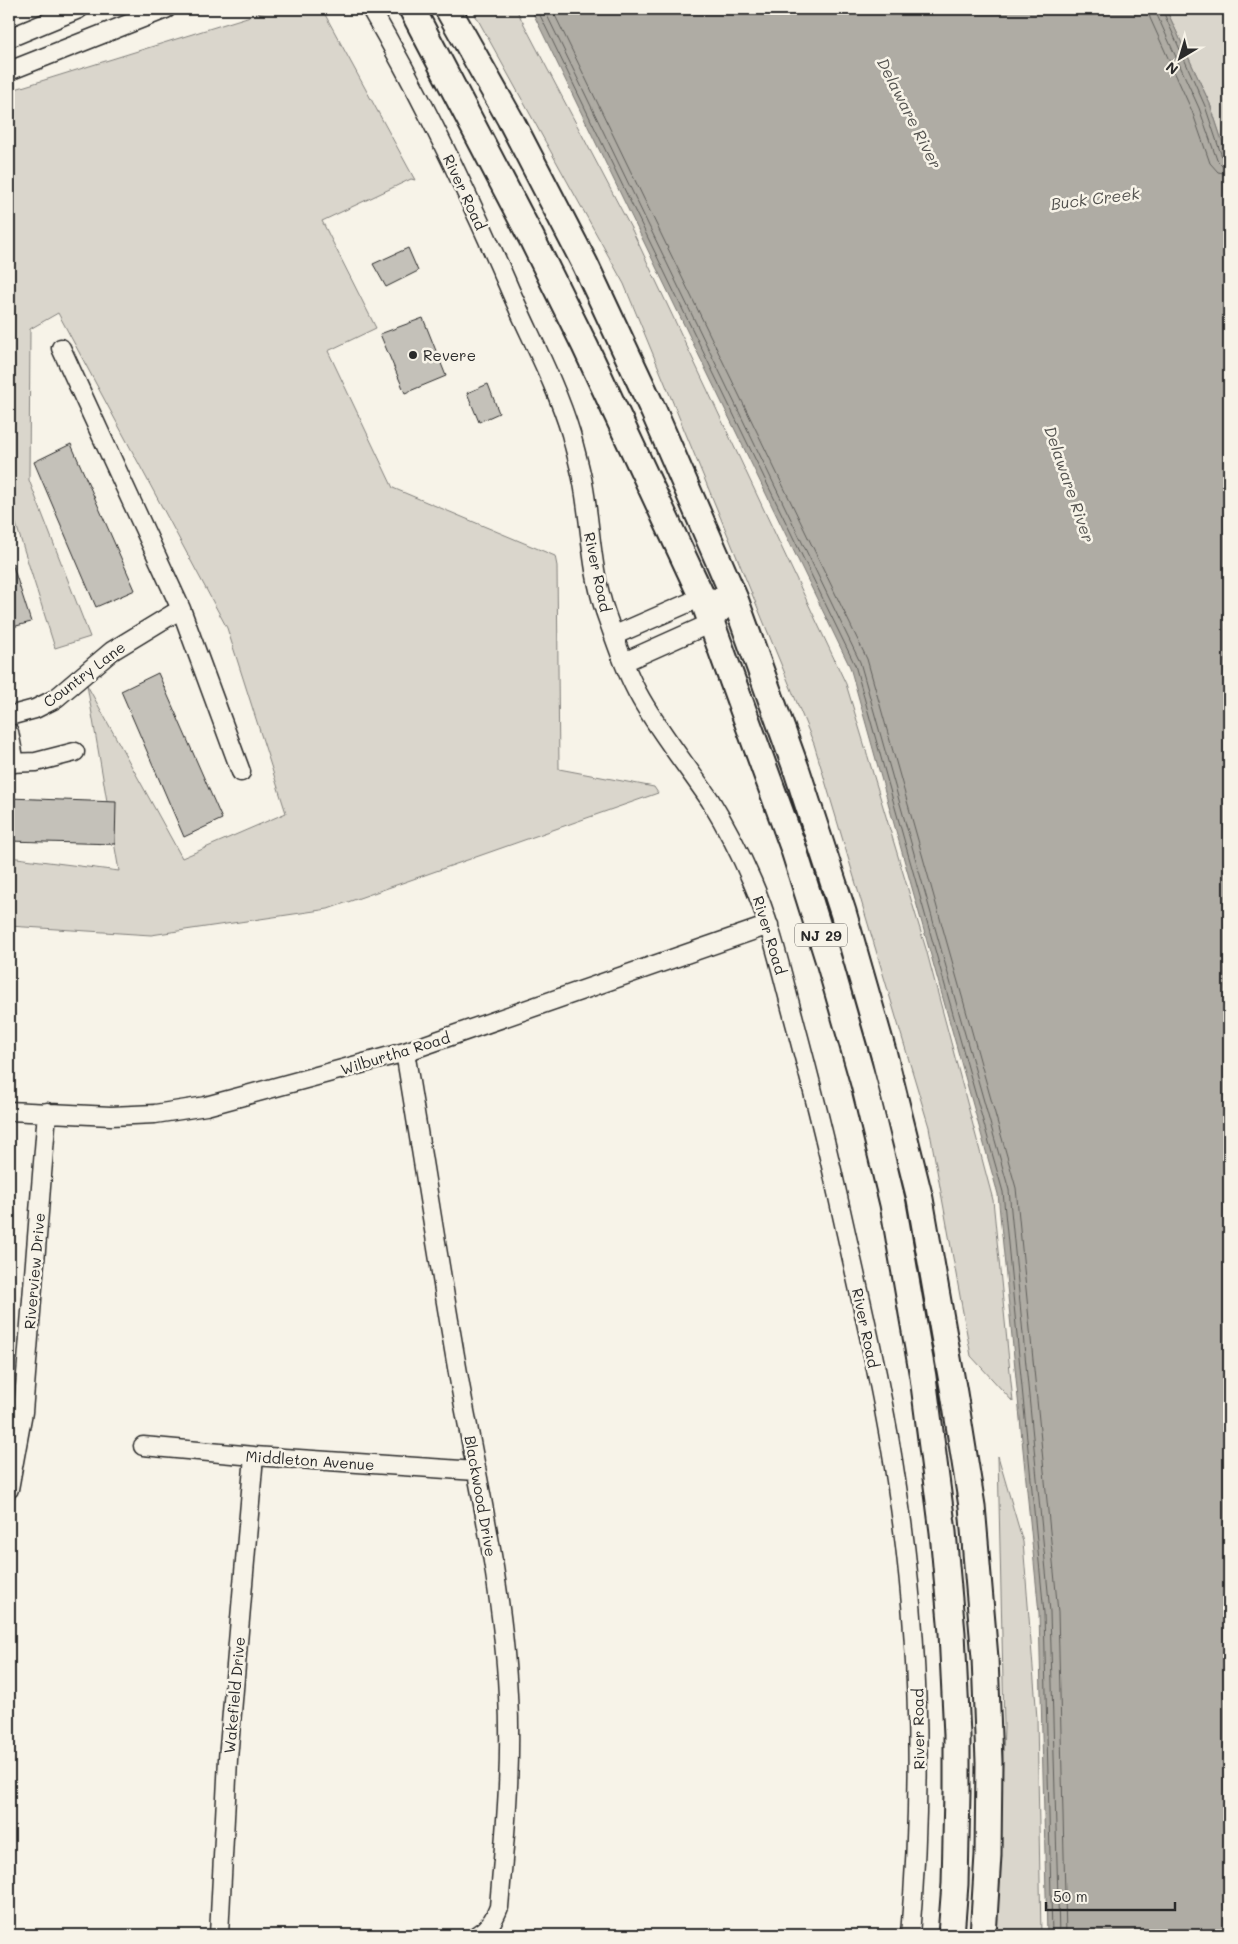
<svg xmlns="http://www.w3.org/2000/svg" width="1238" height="1944" viewBox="0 0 1238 1944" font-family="Mali,sans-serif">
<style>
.green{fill:#dad6cc;stroke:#82807c}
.water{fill:#afaca4;stroke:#7a7874}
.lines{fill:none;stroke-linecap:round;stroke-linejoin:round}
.shore{stroke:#605f5b;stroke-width:1}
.building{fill:#c4c1b9;stroke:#2b2b2b}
.minor-casing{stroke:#2b2b2b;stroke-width:21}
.highway-casing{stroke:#2b2b2b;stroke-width:29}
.path{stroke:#2b2b2b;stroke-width:3;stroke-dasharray:5 4;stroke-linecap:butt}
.minor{stroke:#f7f3e8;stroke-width:18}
.highway{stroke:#f7f3e8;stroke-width:25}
.poi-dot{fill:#2b2b2b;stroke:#f7f3e8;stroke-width:2}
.labels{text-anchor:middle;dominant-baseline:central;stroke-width:5;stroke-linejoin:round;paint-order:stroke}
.shield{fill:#f7f3e8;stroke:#686764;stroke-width:1}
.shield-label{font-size:14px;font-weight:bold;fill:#2b2b2b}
.street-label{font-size:15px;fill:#2b2b2b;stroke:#f7f3e8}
.poi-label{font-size:15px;fill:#2b2b2b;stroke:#f7f3e8;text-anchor:start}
.water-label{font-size:16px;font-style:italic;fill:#53524f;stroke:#f7f3e8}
</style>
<rect width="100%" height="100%" fill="#f7f3e8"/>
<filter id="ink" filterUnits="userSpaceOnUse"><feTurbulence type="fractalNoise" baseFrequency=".02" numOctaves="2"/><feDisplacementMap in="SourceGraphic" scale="10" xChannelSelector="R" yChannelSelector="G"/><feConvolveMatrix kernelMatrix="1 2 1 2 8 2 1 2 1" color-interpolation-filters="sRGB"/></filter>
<g filter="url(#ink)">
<path class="green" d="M273,9H322L415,180L411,179L322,221L376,328L328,351L393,488L555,556L557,566L559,769L654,787L658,793L328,909L151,935L9,926V857L119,871L87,685L182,858L286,813L227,628L58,313L30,329L29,480L90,637L55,648L9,502V91Z
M472,9H516L633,232L846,684L926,949L993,1200L1013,1402L971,1356L929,1127L814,744L624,284Z
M1166,9H1229V162L1210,104Z
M998,1456L1023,1542L1037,1718L1041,1935H997L1004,1726Z"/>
<path class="water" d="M531,9H1166L1210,104L1229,162V1935H1047L1039,1613L998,1194L850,667Z"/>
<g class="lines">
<path class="shore" d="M537,9L855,665L1003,1192L1044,1613L1052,1935
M544,9L860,662L1009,1190L1050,1612L1059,1935
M552,9L867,659L1016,1188L1058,1612L1066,1935
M1148,9L1150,18L1192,111L1210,163L1218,172L1229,174
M1156,9L1157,15L1199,108L1217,160L1222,165L1229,167
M1162,9L1205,106L1222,157L1225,160L1229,161"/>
</g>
<path class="building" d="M408,248L418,271L386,287L373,264Z
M423,318L446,376L405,393L380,334Z
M488,384L499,413L479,422L467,393Z
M71,444L135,590L96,607L34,462Z
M9,563H12L31,622L9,628Z
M158,673L222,819L184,837L121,691Z
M9,798L116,802L115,844L9,841Z"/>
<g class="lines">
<defs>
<path id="minor" d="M371,9C422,97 466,189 507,283C528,333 555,381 571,434C575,450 580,467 583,483C591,526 591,572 606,614C616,642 626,673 641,699C661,734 687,766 710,800C726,826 740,853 752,881C770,922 780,966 791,1008C808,1071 824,1133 838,1197C859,1293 883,1389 897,1487C920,1636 923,1785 910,1935
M9,38L79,9
M9,71L166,9
M61,348L181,609L241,772
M615,635L702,597L735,599
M624,662L711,623L735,599
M9,716L35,709L55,699L112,651L181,609
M9,732L15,763
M9,763L36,762L75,752
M405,1052C424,1165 441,1278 461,1390C480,1491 503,1592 508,1695C512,1766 505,1836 499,1907C494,1920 489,1928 477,1935
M9,1111L111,1116L155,1114L206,1106L405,1052L769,925
M143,1446L254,1456L476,1471
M9,1489L23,1412L47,1112
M219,1935L228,1759L254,1456"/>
<path id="highway" d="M412,9L531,237L585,346L702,597L793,847L830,965L864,1084L893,1204L923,1377L943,1532L952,1633L957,1735V1793L955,1884L951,1935
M448,9L510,119L585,264L654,412L735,599L797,771L843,912L884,1055L920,1199L954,1393L972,1506L985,1658L989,1762L988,1855L983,1935"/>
</defs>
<use href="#minor" class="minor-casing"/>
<use href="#highway" class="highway-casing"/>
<path class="path" d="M1229,9V10"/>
<use href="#minor" class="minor"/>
<use href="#highway" class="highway"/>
</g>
</g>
<circle class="poi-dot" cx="413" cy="355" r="5"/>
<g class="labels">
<rect class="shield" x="795" y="923.5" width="52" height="23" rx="4"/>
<g class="shield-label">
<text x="821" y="935">NJ 29</text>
</g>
<g class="street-label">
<text transform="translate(465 192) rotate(65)">River Road</text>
<text transform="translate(598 572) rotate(78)">River Road</text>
<text transform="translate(84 674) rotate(-37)">Country Lane</text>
<text transform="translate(770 935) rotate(73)">River Road</text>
<text transform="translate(395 1053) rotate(-17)">Wilburtha Road</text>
<text transform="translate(34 1271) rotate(-85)">Riverview Drive</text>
<text transform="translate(866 1328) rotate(78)">River Road</text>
<text transform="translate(310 1460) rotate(4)">Middleton Avenue</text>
<text transform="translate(481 1496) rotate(80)">Blackwood Drive</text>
<text transform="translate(234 1695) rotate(-85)">Wakefield Drive</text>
<text transform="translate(918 1729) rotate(-91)">River Road</text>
</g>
<g class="poi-label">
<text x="423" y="355">Revere</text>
</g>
<g class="water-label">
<text transform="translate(910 113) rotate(63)">Delaware River</text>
<text transform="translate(1095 198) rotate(-7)">Buck Creek</text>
<text transform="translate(1070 484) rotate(71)">Delaware River</text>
</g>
</g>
<rect width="1238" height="1944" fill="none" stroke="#f7f3e8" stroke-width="30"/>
<rect x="15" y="15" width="1208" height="1914" fill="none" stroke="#2b2b2b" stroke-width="2" filter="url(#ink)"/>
<g transform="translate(1180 58) rotate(218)" stroke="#f7f3e8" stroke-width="4" paint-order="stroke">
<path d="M0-4L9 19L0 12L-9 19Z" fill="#2b2b2b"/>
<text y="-8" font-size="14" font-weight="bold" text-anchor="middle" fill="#2b2b2b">N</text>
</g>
<path d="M1046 1902v8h129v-8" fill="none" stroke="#2b2b2b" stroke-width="2.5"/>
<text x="1053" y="1902" font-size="15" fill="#2b2b2b" stroke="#f7f3e8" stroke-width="4" paint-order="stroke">50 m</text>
</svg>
